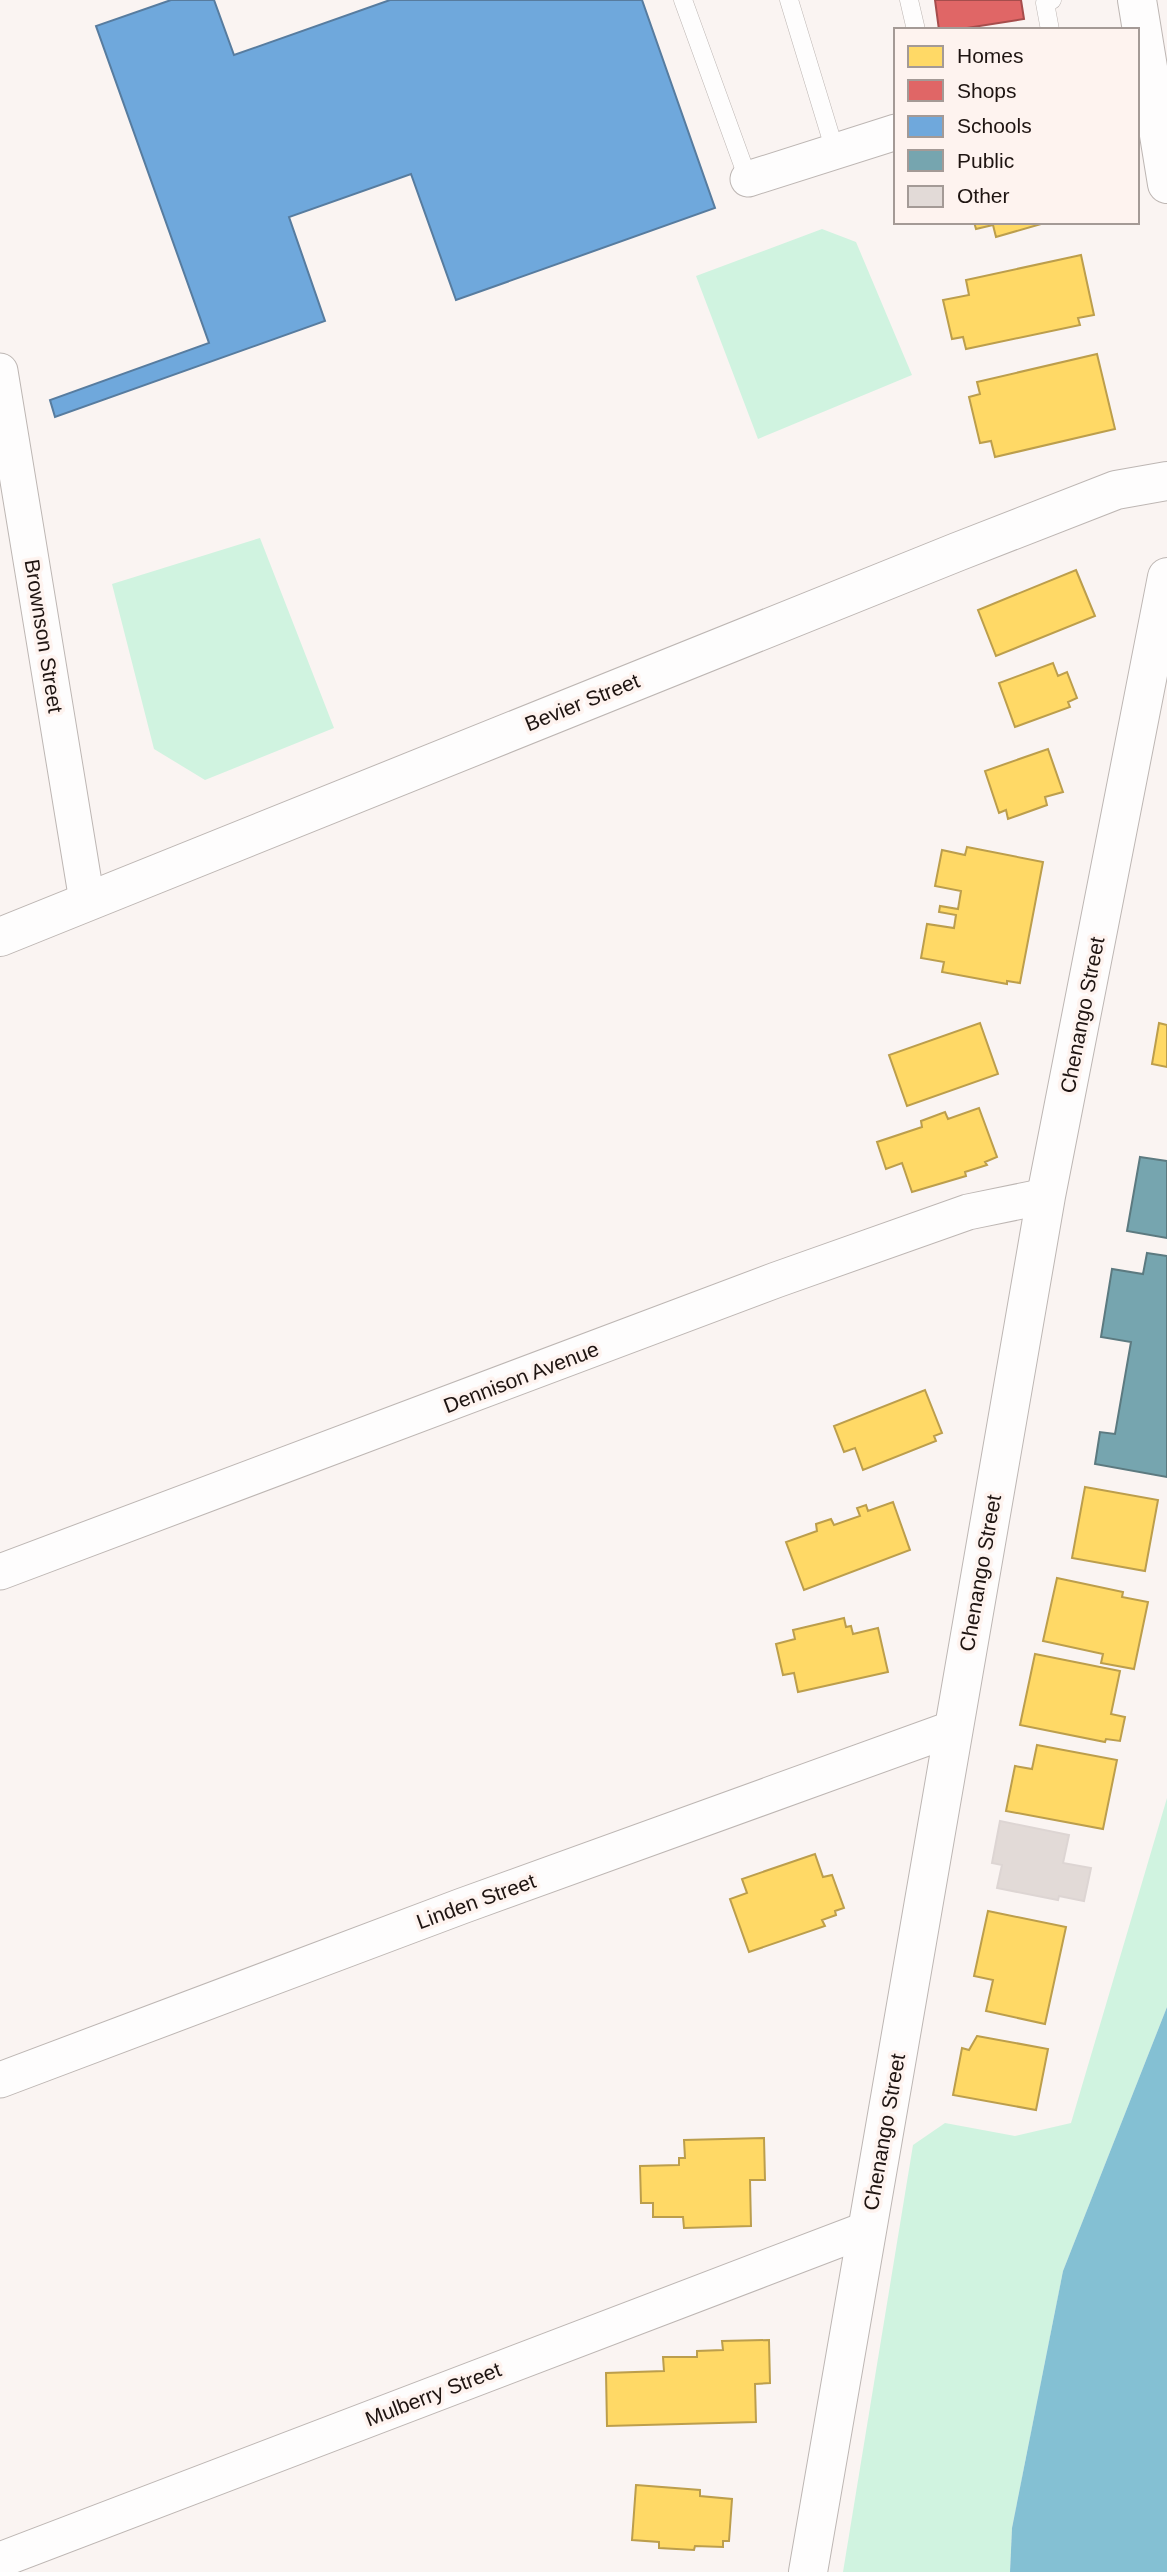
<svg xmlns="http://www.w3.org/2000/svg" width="1167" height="2572" viewBox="0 0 1167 2572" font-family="Helvetica,sans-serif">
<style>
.green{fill:#d0f3e0}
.water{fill:#84c0d3}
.homes{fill:#ffd966;stroke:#bc9e4c;stroke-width:2}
.shops{fill:#e06666;stroke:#a64d4c;stroke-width:2}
.schools{fill:#6fa8dc;stroke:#577c9f;stroke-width:2}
.public{fill:#76a5af;stroke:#5c7a80;stroke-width:2}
.building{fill:#e2dad7;stroke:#ddd5d3;stroke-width:2}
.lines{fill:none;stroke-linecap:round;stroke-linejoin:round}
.lane-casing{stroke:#bdb6b3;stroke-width:19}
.street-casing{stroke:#bdb6b3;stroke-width:37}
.secondary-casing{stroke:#bdb6b3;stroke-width:40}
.lane{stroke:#fefdfd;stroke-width:18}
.street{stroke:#fefdfd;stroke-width:35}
.secondary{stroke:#fefdfd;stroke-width:38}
.labels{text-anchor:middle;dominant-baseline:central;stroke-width:7;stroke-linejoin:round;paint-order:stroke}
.street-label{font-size:21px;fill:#1e1411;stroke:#fef3ef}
</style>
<rect width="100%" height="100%" fill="#faf4f2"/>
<path class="green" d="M822,229L856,242L912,375L758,439L696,276Z
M260,538L334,728L205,780L154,749L112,584Z
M1167,1798V2007L1063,2271L1012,2528L1010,2572H843L913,2145L945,2123L1015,2136L1071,2123Z"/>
<path class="water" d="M1167,2007V2572H1010L1012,2528L1063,2271Z"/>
<path class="homes" d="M974,222H1048L996,237L993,225L976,229Z
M1081,255L1094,315L1078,318L1080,325L966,349L963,337L952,339L943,300L969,295L966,280Z
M1097,354L1115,429L995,457L991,441L980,443L969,397L980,394L977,382Z
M1076,570L1095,616L996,656L978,610Z
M1053,663L1058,676L1067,672L1077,698L1068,702L1070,707L1015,727L999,683Z
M1048,749L1063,792L1045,797L1047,805L1008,819L1006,810L999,813L985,771Z
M967,847L1043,862L1020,983L1007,981V984L942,972L944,962L921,958L927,924L954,928L956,915L939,912L940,906L958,909L961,891L935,886L942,850L965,855Z
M980,1023L998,1074L907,1106L889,1055Z
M1159,1023L1167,1025V1067L1152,1064Z
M979,1108L997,1157L985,1162L987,1165L965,1172L966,1176L912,1192L902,1163L886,1169L877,1142L922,1127L921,1121L945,1112L948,1119Z
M925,1390L942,1433L934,1436L936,1441L863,1470L855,1448L844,1452L834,1426Z
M1085,1487L1158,1500L1145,1571L1072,1558Z
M893,1502L910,1550L804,1590L786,1542L817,1531L816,1524L831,1519L834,1525L860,1516L857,1508L866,1505L868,1511Z
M1057,1578L1123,1592L1122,1597L1148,1602L1134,1669L1101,1663L1103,1654L1043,1641Z
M844,1618L846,1627L851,1626L853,1634L878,1628L888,1672L798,1692L794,1673L783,1675L776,1644L795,1639L793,1630Z
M1035,1654L1120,1671L1111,1714L1125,1717L1120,1741L1106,1739L1105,1742L1020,1725Z
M1037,1745L1117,1760L1103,1829L1006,1811L1015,1766L1032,1769Z
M815,1854L823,1877L832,1875L844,1908L835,1911L836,1915L822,1920L825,1926L749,1952L730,1899L747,1893L742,1879Z
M988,1911L1066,1927L1045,2024L986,2011L993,1980L974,1976Z
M977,2036L1048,2049L1036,2110L953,2095L962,2048L969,2050Z
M764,2138L765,2180H750L751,2226L684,2228L683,2217H653V2203H641L640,2166L679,2165V2158H685L684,2140Z
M769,2340L770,2383L755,2384L756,2422L607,2426L606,2373L664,2371L663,2357H697V2351L723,2350L722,2341Z
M636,2485L700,2490V2496L732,2499L729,2541H723V2547L695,2546L694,2550L659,2548V2542L632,2540Z"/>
<path class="shops" d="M935,0H1021L1024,19L954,30H939Z"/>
<path class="schools" d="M171,0H214L234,55L390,0H642L715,208L456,300L411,174L289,217L325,321L55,417L50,400L209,343L96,26Z"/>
<path class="public" d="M1140,1157L1167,1161V1238L1127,1231Z
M1147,1253L1167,1256V1477L1095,1464L1100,1432L1115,1434L1131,1342L1101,1337L1112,1269L1143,1274Z"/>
<path class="building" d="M1000,1821L1069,1835L1063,1863L1091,1868L1084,1901L1059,1896L1058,1900L997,1888L1002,1865L992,1863Z"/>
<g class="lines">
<defs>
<path id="lane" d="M683,0L748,179
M789,0L835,151
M909,0L916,30
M1050,30L1045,3L1052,0"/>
<path id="street" d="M748,179L896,132
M0,371L87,901
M0,1572L776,1280L968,1212L1046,1196
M0,2080L462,1906L954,1728
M0,2560L867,2229"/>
<path id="secondary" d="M1137,0L1167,184
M0,937L957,552L1116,490L1167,481
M808,2572L1046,1196L1167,577"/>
</defs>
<use href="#lane" class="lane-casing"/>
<use href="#street" class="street-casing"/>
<use href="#secondary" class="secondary-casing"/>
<use href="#lane" class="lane"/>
<use href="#street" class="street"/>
<use href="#secondary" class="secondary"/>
</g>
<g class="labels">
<g class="street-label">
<text transform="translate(44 636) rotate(81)">Brownson Street</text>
<text transform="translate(582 702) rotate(-22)">Bevier Street</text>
<text transform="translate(1082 1015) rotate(-79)">Chenango Street</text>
<text transform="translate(521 1377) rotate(-21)">Dennison Avenue</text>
<text transform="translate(980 1573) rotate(-80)">Chenango Street</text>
<text transform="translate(476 1901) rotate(-20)">Linden Street</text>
<text transform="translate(884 2132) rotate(-80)">Chenango Street</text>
<text transform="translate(433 2394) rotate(-21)">Mulberry Street</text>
</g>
</g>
<rect x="894" y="28" width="245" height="196" fill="#fef3ef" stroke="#a49a96" stroke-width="2"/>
<rect x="908" y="46" width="35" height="21" fill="#ffd966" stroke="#a49a96" stroke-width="2"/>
<text x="957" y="63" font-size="21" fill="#1e1411">Homes</text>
<rect x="908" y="80" width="35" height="21" fill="#e06666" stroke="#a49a96" stroke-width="2"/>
<text x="957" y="98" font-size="21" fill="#1e1411">Shops</text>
<rect x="908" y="116" width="35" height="21" fill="#6fa8dc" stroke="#a49a96" stroke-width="2"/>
<text x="957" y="133" font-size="21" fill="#1e1411">Schools</text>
<rect x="908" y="150" width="35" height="21" fill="#76a5af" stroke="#a49a96" stroke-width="2"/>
<text x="957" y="168" font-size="21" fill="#1e1411">Public</text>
<rect x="908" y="186" width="35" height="21" fill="#e2dad7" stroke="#a49a96" stroke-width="2"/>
<text x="957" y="203" font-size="21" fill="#1e1411">Other</text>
</svg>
